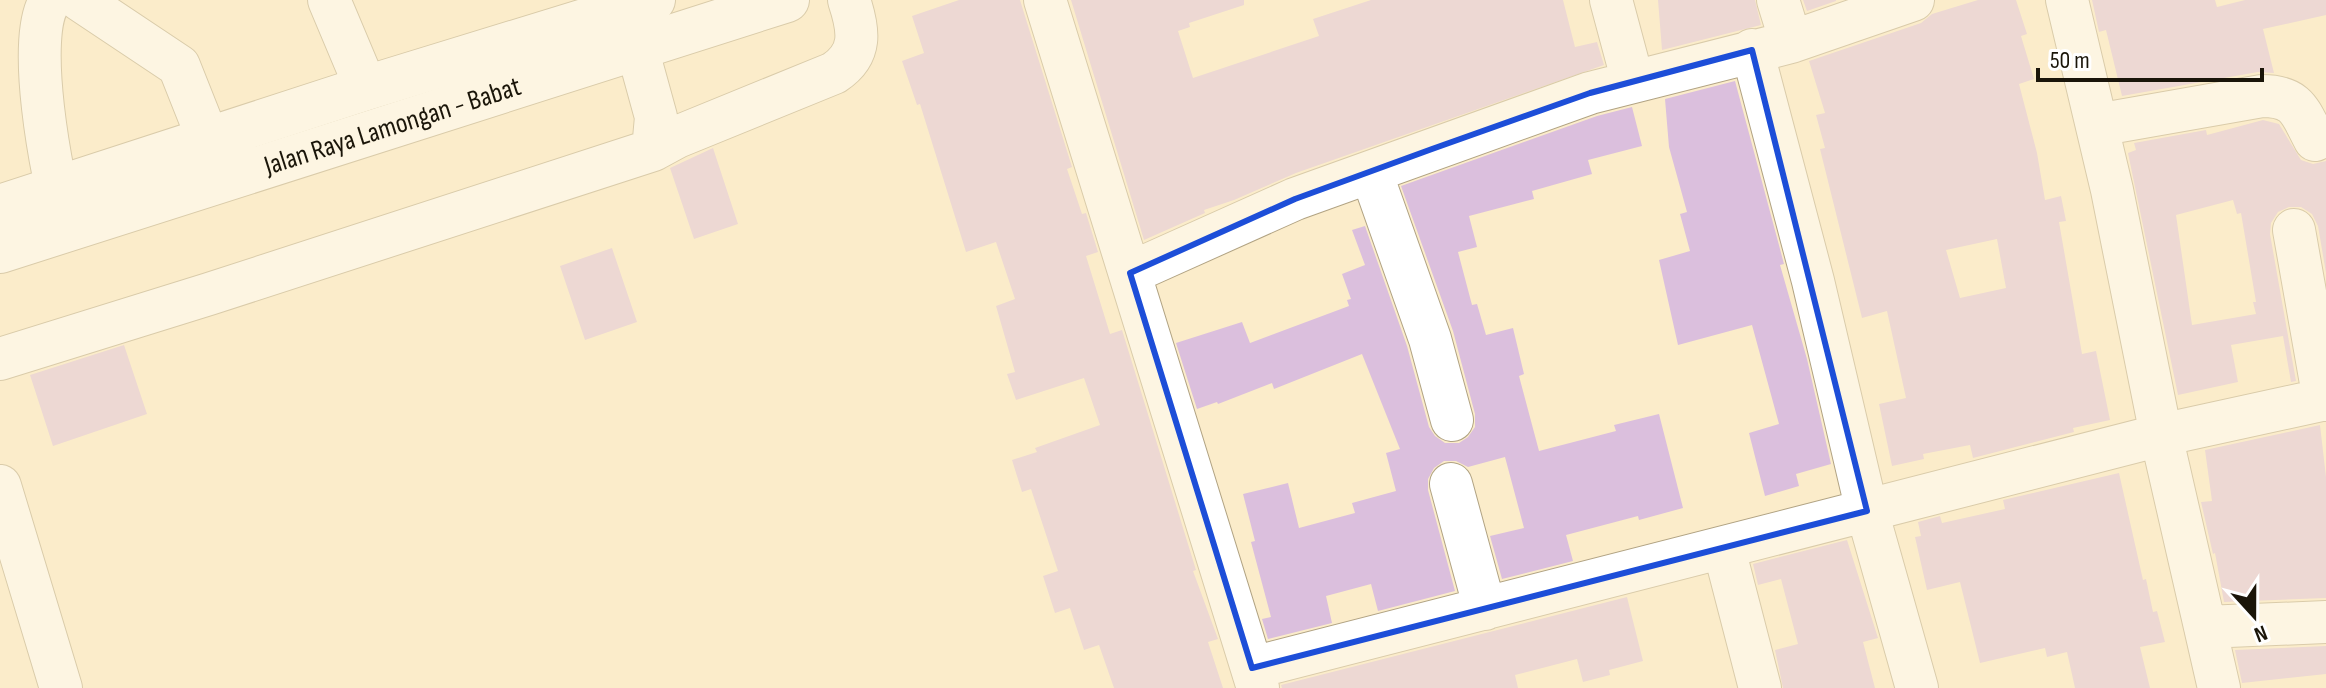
<svg xmlns="http://www.w3.org/2000/svg" width="2326" height="688" viewBox="0 0 2326 688" font-family="'Sofia Sans Condensed',sans-serif">
<style>
.building{fill:#dbbfdd;fill-rule:evenodd}
.lines{fill:none;stroke-linecap:round;stroke-linejoin:round}
.minor-casing{stroke:#b1a383;stroke-width:44}
.highway-casing{stroke:#b1a383;stroke-width:46}
.minor{stroke:#fff;stroke-width:42}
.highway{stroke:#fff;stroke-width:44}
.marked{fill:none;stroke:#1d4ed8;stroke-width:6;stroke-linejoin:round}
.labels{text-anchor:middle;dominant-baseline:central;stroke-width:6;stroke-linejoin:round;paint-order:stroke}
.street-label{font-size:28px;fill:#1a1509;stroke:#fff}
</style>
<rect width="100%" height="100%" fill="#fbecca"/>
<path class="building" d="M959,0H1020L1072,167L1067,169L1082,214L1086,213L1098,252L1086,256L1110,334L1122,330L1196,570L1193,571L1218,639L1208,642L1223,688H1114L1099,645L1084,650L1070,608L1055,613L1043,576L1058,571L1031,489L1022,492L1012,460L1037,452L1035,448L1100,425L1084,378L1016,400L1007,374L1015,372L996,306L1015,299L996,242L966,252L920,104L917,105L902,61L924,53L912,16Z
M1071,0H1244V5L1189,23L1190,27L1178,31L1193,78L1319,36L1313,19L1371,0H1563L1575,47L1597,42L1604,65L1296,173L1234,200L1204,210L1205,213L1144,240Z
M1658,0H1755L1761,25L1662,50Z
M1803,0H1836V1L1807,11Z
M1978,0H2016L2027,34L2021,36L2034,79L2019,84L2037,153L2045,200L2061,196L2066,221L2059,222L2082,354L2096,351L2110,420L2073,428L2074,432L1973,458L1970,445L1923,454L1924,459L1892,466L1879,404L1906,398L1887,311L1862,318L1820,149L1825,148L1816,115L1825,113L1809,61L1921,23L1932,14ZM1997,239L2006,288L1960,298L1946,250Z
M2092,0H2215L2217,7L2245,0H2326V15L2263,29L2274,73L2258,72L2122,96L2106,30L2099,32Z
M1735,81L1784,264L1780,265L1807,359L1831,464L1796,474L1799,486L1765,496L1749,433L1779,424L1752,325L1678,345L1659,260L1690,251L1680,214L1687,212L1669,147L1665,99Z
M1632,107L1642,146L1588,160L1592,174L1532,191L1534,199L1469,216L1477,247L1458,252L1472,305L1477,304L1486,335L1513,328L1524,374L1519,376L1539,451L1616,431L1614,425L1659,414L1683,508L1639,520L1638,516L1566,535L1573,561L1502,579L1490,536L1524,528L1505,457L1468,467L1456,461H1444L1434,468L1428,479V490L1455,591L1378,611L1371,584L1326,596L1332,623L1268,639L1262,619L1271,617L1251,542L1255,541L1243,494L1288,483L1299,528L1355,513L1352,503L1396,491L1386,453L1400,449L1362,354L1274,389L1272,383L1218,404L1217,402L1197,409L1176,343L1242,322L1250,343L1349,306L1347,300L1351,299L1342,274L1365,265L1352,230L1365,226L1407,346L1429,427L1435,436L1445,443H1459L1468,437L1475,427V414L1453,331L1401,186L1597,116Z
M2263,120L2279,124L2301,160L2313,164L2326,161V273L2318,226L2312,214L2301,207H2289L2278,212L2271,223L2270,234L2296,381L2291,382L2283,336L2231,345L2238,382L2178,395L2128,153L2136,150L2134,143L2206,130L2207,135ZM2233,200L2237,214L2241,213L2256,302H2253L2256,314L2192,325L2176,215Z
M713,148L738,224L694,239L670,168Z
M612,248L637,322L585,340L560,266Z
M124,345L147,414L53,446L30,375Z
M2320,425L2326,477V598L2224,602L2215,553L2213,554L2201,502L2212,501L2205,450Z
M2119,473L2143,580L2146,579L2153,612L2157,611L2165,642L2140,647L2150,688H2075L2067,652L2047,657L2045,648L1980,663L1960,582L1927,590L1915,537L1921,536L1918,522L1940,516L1942,523L2005,509L2003,500Z
M1847,540L1878,638L1863,642L1875,688H1783L1775,650L1798,644L1781,579L1758,585L1753,564Z
M1627,597L1643,661L1609,670L1610,675L1583,682L1577,659L1515,675L1518,688H1282L1281,685Z
M2326,646V674L2242,683L2235,650Z"/>
<g class="lines">
<defs>
<path id="minor" d="M51,0C24,32 52,181 65,222
M80,0L179,66L208,139
M329,0L366,88
M1045,0L1258,688
M1611,0L1633,82
M1778,0L1791,42
M2067,0L2112,190L2161,435L2219,688
M1752,50L1813,281L1867,511L1917,688
M2097,125L2262,96C2298,96 2300,112 2315,140
M653,150L677,137L834,73C863,54 859,30 849,0
M1371,172L1430,339L1452,420
M2294,230L2324,400
M1130,273L1295,199L1590,93L1791,42L1913,0
M0,359L209,294L653,150L656,117L637,48
M1451,484L1485,609
M0,486L61,688
M1724,549L1760,688
M2205,627L2326,622
M1252,668L2161,435L2326,399"/>
<g id="highway">
<path d="M0,207L366,88L653,0"/>
<path id="s1" d="M0,251L787,0"/>
</g>
</defs>
<use href="#minor" class="minor-casing"/>
<use href="#highway" class="highway-casing"/>
<use href="#minor" class="minor"/>
<use href="#highway" class="highway"/>
</g>
<path d="M0 0H2326V688H0ZM1752,50L1867,511L1252,668L1130,273L1295,199L1432,149L1590,93Z" fill="#fbecca" fill-opacity=".55" fill-rule="evenodd"/>
<path class="marked" d="M1752,50L1867,511L1252,668L1130,273L1295,199L1432,149L1590,93Z"/>
<g class="labels">
<g class="street-label">
<text stroke="none"><textPath href="#s1" startOffset="412">Jalan Raya Lamongan - Babat</textPath></text>
</g>
</g>
<g transform="translate(2254 616) rotate(159)" stroke="#ffffff" stroke-width="6" paint-order="stroke">
<path d="M0-6L14 30L0 20L-14 30Z" fill="#1a1509"/>
<text y="-12" font-size="22" font-weight="bold" text-anchor="middle" fill="#1a1509">N</text>
</g>
<path d="M2038 68v12h224v-12" fill="none" stroke="#1a1509" stroke-width="4"/>
<text x="2050" y="68" font-size="24" fill="#1a1509" stroke="#ffffff" stroke-width="6" paint-order="stroke">50 m</text>
</svg>
